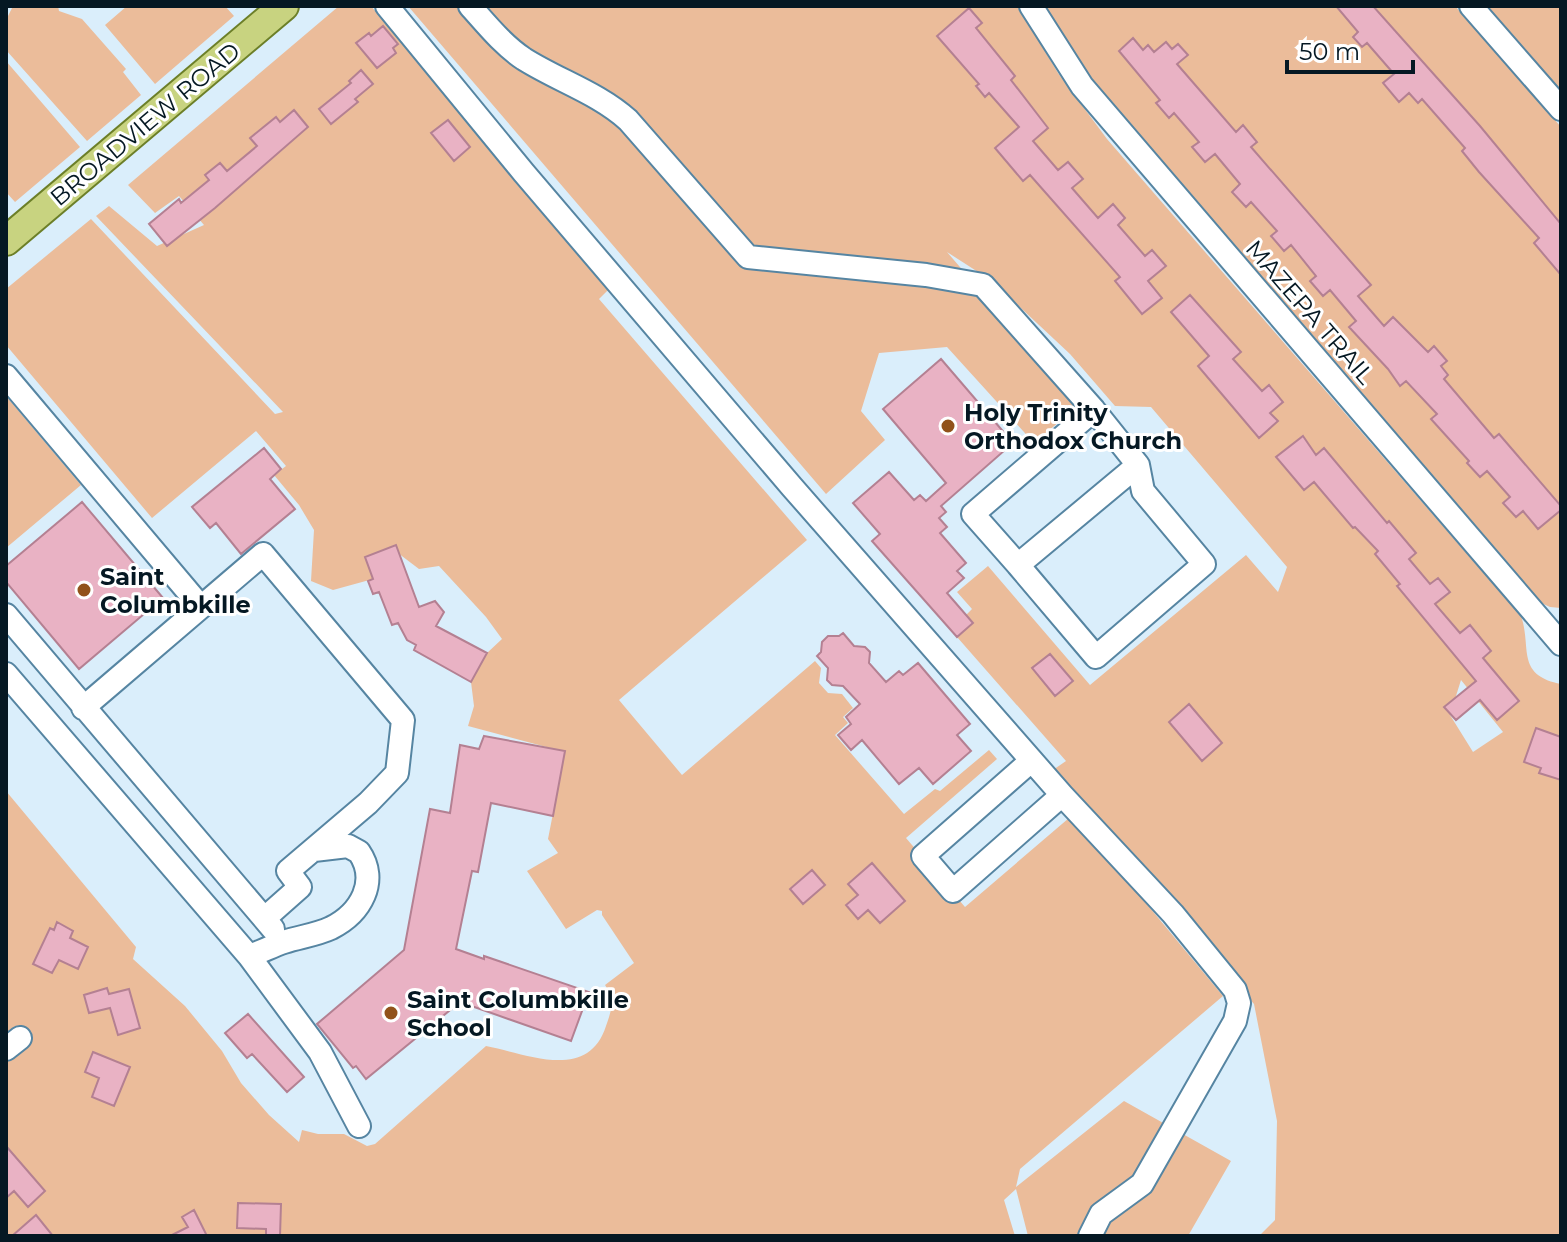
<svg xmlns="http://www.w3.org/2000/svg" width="1567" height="1242" viewBox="0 0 1567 1242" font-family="Montserrat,sans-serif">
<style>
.green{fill:#ebbc9a;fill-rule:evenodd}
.building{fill:#e9b2c4;stroke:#b48092;stroke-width:2}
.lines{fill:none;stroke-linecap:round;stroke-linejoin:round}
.minor-casing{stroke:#5685a2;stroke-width:26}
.major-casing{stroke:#6c7f28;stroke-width:32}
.minor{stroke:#fff;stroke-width:22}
.major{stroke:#c8d380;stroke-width:28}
.poi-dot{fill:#91521a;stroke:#fff;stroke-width:3}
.labels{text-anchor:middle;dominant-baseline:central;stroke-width:6;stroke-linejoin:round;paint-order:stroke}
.street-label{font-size:24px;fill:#051823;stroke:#fff}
.poi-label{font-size:24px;font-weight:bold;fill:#051823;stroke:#fff;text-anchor:start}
</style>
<rect width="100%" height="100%" fill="#daeefb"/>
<path class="green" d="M13,6H58L59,11L82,19L126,69L123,72L141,95L87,141L6,50V20Z
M127,6H225L234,16L155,84L105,25Z
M339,6H371L609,289L599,299L807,540L619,700L682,775L815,661L821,668L819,683L828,693L842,694L853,708L843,717L848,723L835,735L904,814L935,789L940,791L989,750L997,759L906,838L965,907L1069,818L1116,867L1223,996L1020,1169L1016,1187L1124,1101L1231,1161L1188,1236H1028L1016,1189L1004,1200L1015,1236H6V791L136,947L133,959L185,1006L222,1051L241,1083L269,1115L299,1142L302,1130L318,1134H344L367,1146L375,1144L486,1046C528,1054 588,1082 606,1026C612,1009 615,1000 605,985L634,963L602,915V911L597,910L566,929L527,871L558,853L548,839L565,752L468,726L474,706L471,682L487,653L502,639L486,617L439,566L419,569L390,547L365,557L373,579L333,590L311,581L314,530L299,505L274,475L286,466L256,431L152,518L6,345V289L91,219L275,414L283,412L96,216L109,206L157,246L204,225L179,196L155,213L128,185Z
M408,6H1018L1058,73L1107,139L1521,616C1532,647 1515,675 1561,684V1236H1259L1275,1220L1277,1121L1254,1004L1053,770L1066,761L957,637L973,623L966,615L972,609L957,592L988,566L1090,685L1246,555L1278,592L1287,567L1151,407L1115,406L1070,354L992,281L947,252L1079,405L1034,443L947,347L879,353L861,411L885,440L826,494ZM1461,680L1503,732L1473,752L1450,715Z
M1041,6H1455L1561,127V608L1550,607L1539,602L1105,103Z
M1482,6H1561V96Z
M6,61L80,147L15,202L6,192Z
M6,396L81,485L6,548Z"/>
<path class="building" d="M1336,6H1373L1480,126L1561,224V275L1534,243L1539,238L1479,172L1462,151L1465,148L1422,99L1418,103L1409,93L1399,102L1383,83L1394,74L1367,43L1362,47L1353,37L1358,32Z
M969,8L982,23L976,28L1015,76L1011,80L1048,128L1033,141L1058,170L1068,162L1083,179L1072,188L1098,218L1113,204L1125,218L1118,225L1145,256L1152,250L1166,266L1148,281L1162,298L1142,314L1115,281L1120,277L1030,175L1023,181L995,148L1019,127L989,93L985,97L976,86L979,84L937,36Z
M383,26L398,44L393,48L396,53L377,68L356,43L369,33L371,36Z
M1133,38L1143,50L1148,45L1154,52L1166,42L1172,49L1178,44L1188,55L1177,64L1236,132L1243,125L1257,142L1251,147L1371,285L1358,296L1384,326L1393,317L1428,352L1434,346L1447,361L1441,366L1448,375L1444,379L1494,438L1499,434L1561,506V510L1538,529L1523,511L1516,517L1503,503L1510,497L1487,471L1480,477L1467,463L1469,461L1431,419L1437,414L1406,381L1400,386L1388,369L1349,327L1356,321L1330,290L1323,296L1310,281L1316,276L1291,245L1284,251L1271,236L1277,231L1251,202L1246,207L1232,192L1240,184L1215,154L1205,162L1192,147L1199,142L1174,113L1169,118L1156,103L1160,100L1119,51Z
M361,70L373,84L355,99L358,102L331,124L319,109L351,83L349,81Z
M294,110L308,127L215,208L167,246L149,224L179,199L181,203L209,180L205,175L220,163L227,171L257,146L250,138L276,117L280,122Z
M448,120L470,147L454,161L431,133Z
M1190,295L1241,352L1233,359L1262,391L1269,385L1283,402L1270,413L1278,421L1259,438L1198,366L1209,356L1171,312Z
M941,359L1013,443L941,506L946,512L939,518L947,527L940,533L966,563L957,571L964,578L947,593L973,623L957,637L872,541L880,534L853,503L889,472L914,500L920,495L926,501L946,483L883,409Z
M1303,436L1316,455L1324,448L1387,523L1389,521L1416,553L1409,559L1430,584L1438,578L1450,592L1435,604L1460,633L1470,625L1491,651L1483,658L1519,701L1497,720L1480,700L1456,720L1444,707L1476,681L1397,586L1400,584L1375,554L1378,551L1355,527L1353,528L1314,482L1304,490L1276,457Z
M264,448L281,469L270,479L295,509L241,554L216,523L210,528L192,507Z
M82,502L163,598L79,669L6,582V566Z
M396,545L419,607L435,601L444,612L436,626L487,653L471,682L414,650L416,645L407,640L398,623L392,625L379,592L373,594L368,581L373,579L365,557Z
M843,633L854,646L865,647L870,652L869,663L886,682L899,671L903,675L918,663L970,724L957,735L971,751L933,784L919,768L899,784L862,740L851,750L838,735L851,724L846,717L860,704L843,686L832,685L827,680L828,668L817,656L821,652L822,642L828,636H839Z
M1050,654L1073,681L1055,696L1032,668Z
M1189,704L1222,743L1202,761L1169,722Z
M1536,728L1561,737V780L1539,773L1541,768L1524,762Z
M484,736L565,751L553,816L491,803L478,872L472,871L456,949L484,959V956L589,992L571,1041L460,1002L366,1079L356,1066L353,1068L317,1024L404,950L430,809L450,813L460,745L479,749Z
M872,863L905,901L880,923L868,910L858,919L846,905L858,895L848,884Z
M812,870L825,885L803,904L790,889Z
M57,922L73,931L70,938L88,947L78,969L59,960L52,973L33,964L50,928L54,930Z
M107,988L109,994L129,989L140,1028L118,1035L110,1008L89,1013L84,995Z
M248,1014L304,1077L287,1092L252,1054L247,1058L225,1033Z
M93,1052L130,1067L114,1106L92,1097L99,1078L85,1072Z
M6,1146L45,1191L28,1207L14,1191L6,1198Z
M238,1203L281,1204L280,1236H266V1229L237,1228Z
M194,1210L207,1236H170L188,1227L182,1217Z
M36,1215L53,1236H12Z"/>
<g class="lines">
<defs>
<path id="minor" d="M387,6L524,173L792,487L1062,795L953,891L923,856L1031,761
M470,6C487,25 503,45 524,59C559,81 598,93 628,120L748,257L926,275L983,285L1094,410L1138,465L1143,491L1204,564L1096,657L1018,565L1138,465
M1031,6L1082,86L1561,644
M1471,6L1561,109
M6,376L201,607
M1018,565L973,514L1094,410
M6,615L273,929
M6,674L249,956C261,952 272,946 284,942C299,937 316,935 331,928C361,913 379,881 359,852L348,846L314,850
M83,708L263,554L403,720L397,773L368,803L288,871L300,887L265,918
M1062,795L1173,914L1235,990L1239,1003L1235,1021L1142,1184L1101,1214L1090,1236
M249,956L320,1052L359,1126
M6,1049L20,1038"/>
<path id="major" d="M6,241L284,6"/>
</defs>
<use href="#minor" class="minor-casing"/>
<use href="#major" class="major-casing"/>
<use href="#minor" class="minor"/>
<use href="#major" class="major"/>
</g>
<g class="poi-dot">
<circle cx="948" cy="426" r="8"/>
<circle cx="84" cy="590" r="8"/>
<circle cx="391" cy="1013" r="8"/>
</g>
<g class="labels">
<g class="street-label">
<text transform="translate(145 124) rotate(-40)">BROADVIEW ROAD</text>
<text transform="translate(1310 312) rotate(49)">MAZEPA TRAIL</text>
</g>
<g class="poi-label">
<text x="964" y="412">Holy Trinity<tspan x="964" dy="28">Orthodox Church</tspan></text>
<text x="100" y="576">Saint<tspan x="100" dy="28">Columbkille</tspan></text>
<text x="407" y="999">Saint Columbkille<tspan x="407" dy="28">School</tspan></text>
</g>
</g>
<rect width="1567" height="1242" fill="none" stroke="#051823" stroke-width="16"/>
<path d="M1287 60v12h126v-12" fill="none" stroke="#051823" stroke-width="4"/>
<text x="1299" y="60" font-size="24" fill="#051823" stroke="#ffffff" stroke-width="6" paint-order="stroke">50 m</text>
</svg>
